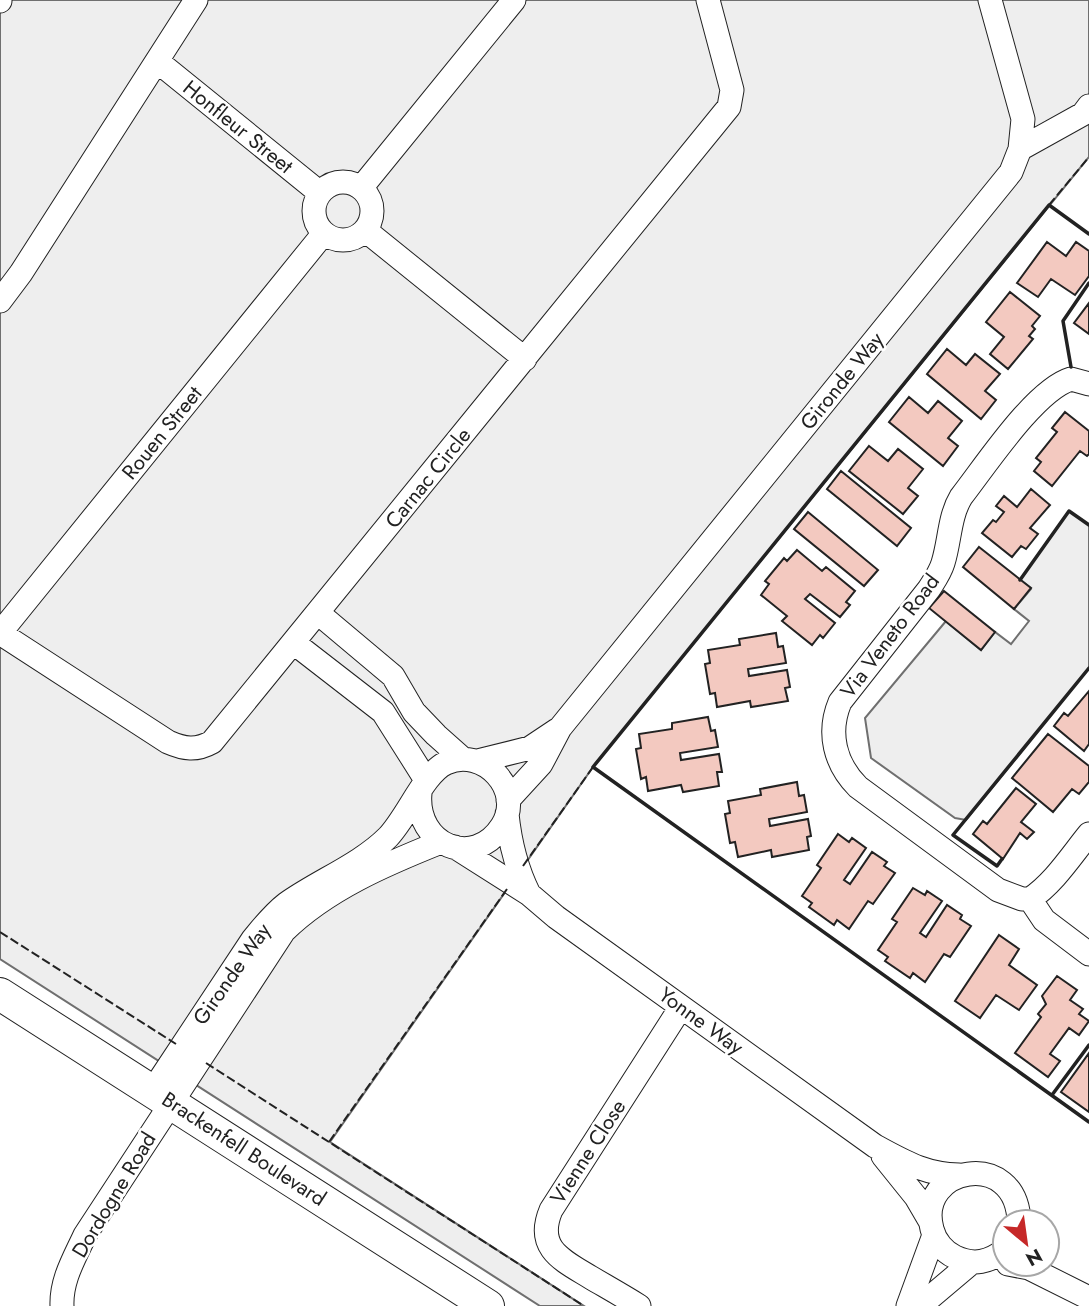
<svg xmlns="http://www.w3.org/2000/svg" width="1089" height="1306" viewBox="0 0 1089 1306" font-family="Jost,sans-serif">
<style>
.green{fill:#eee;stroke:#6f6f6f;stroke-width:2}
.building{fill:#f3c9c0;stroke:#222;stroke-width:2}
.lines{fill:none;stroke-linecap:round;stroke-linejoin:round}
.street-casing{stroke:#222;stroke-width:25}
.secondary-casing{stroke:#222;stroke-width:34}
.street{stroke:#fff;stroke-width:23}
.secondary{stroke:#fff;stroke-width:32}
.fence{stroke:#222;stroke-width:2;stroke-dasharray:9 3.5;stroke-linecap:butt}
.wall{stroke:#222;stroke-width:3.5}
.labels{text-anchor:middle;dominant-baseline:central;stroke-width:5;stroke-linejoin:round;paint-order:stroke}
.street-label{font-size:21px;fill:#222;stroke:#fff}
</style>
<rect width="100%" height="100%" fill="#fff"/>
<path class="green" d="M0,0H1089V157L593,767L330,1142L584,1306H540L0,959Z
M1069,511L1089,525V668L966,820L955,818L871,758L865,718L946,621L981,650L995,632L1011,644L1029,621L1014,609L1031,589L1020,580Z"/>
<path class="building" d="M1047,242L1066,256L1076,242L1089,251V276L1075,295L1051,279L1038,297L1017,283Z
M1010,292L1040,316L1032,326L1035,329L1029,336L1033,339L1008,369L990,354L1004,337L986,322Z
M1089,303V334L1074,323Z
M947,349L966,365L975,354L1000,374L985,391L996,400L981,419L927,374Z
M909,397L928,413L938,401L962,421L948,438L958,446L943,466L889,422Z
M1065,412L1089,431V454L1087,456L1080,451L1052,486L1034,471L1041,462L1036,458L1057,432L1052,428Z
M869,446L888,461L898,449L923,469L908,488L918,496L903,514L849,471Z
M841,471L911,528L897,546L827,489Z
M1031,489L1050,505L1030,528L1038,534L1026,549L1021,546L1012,557L982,533L993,520L996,522L1004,512L996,506L1004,496L1017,507Z
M808,512L878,570L864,586L794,529Z
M979,547L1031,588L1014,609L963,567Z
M797,550L822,571L826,567L855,591L846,602L850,605L840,617L810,594L805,599L835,623L823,638L820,635L812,645L782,621L787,616L761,595L769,584L765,581L784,558L787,561Z
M944,591L995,632L981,650L929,608Z
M776,633L778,647L783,646L786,663L748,669L749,676L787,670L790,687L785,688L788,701L751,707L750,701L717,707L715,693L710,694L705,664L710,663L708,650L740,645L739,639Z
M1089,691V744L1084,751L1054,726L1064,713L1068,716Z
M708,717L711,731L715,730L718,747L680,753L681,760L719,754L722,772H717L719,786L683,792L681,785L648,791L646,777L641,779L636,749L641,748L639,734L672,729V723Z
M1048,734L1089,766V782L1079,794L1072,789L1053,812L1012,778Z
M797,782L799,796L804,795L807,812L769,819L770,826L808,819L811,836L807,837L809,850L772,857L771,850L738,857L735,842L730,843L725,814L730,813L728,801L761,795L760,789Z
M1016,788L1036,804L1021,822L1034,832L1027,839L1020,833L1003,859L973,834L983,821L987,824Z
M838,834L849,842L852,838L866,848L844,880L850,884L872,852L887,862L884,866L895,873L873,904L868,901L849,929L837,920L834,925L809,907L812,903L802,896L821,868L817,865Z
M913,888L925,895L927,891L942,901L920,933L926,937L947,905L962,915L960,919L971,926L950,957L944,954L925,982L913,973L910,978L885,961L888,957L878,950L897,922L892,919Z
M999,935L1019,949L1009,965L1037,985L1019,1010L996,995L980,1018L955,1001Z
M1057,976L1077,990L1070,1000L1083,1009L1079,1014L1089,1021L1079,1035L1069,1028L1050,1054L1060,1061L1048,1077L1015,1053L1041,1017L1038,1014L1046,1004L1042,996Z
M1089,1053V1112L1061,1092Z"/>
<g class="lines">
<defs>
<path id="street" d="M0,1V0
M157,61L320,193
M1020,149L1083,114L1089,106
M314 211a29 29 0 1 1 58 0a29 29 0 1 1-58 0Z
M361,188L514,0
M365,230L525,359
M0,301L21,273L196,0
M318,613L393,676L414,712L436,735L463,759
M0,633L168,742C184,749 196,751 212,742L724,113L729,107L732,90L708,0
M0,633L324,233
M294,643L383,712L426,780
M478,761L530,748L557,730
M508,800L541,764L560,728L1011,172L1020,149L1023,119L990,0
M507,814C510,843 516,868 529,894
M455,847L529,894L556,917L875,1146C905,1162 924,1174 959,1175
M1030,899H1022L998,890L858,787C835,764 827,733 840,702L929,589C934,581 940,573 943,563C950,541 949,517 961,497C986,465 1035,390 1071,379L1089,384
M1030,899C1054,883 1071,856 1089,834
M1030,899L1044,920L1089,954
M153,1090L253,939C263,927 273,914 286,904C318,881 360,865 388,837C408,816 424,773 446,763C483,746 525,790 502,826C474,870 415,845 420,793
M883,1156L916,1197L930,1221
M1005,1250C989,1262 974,1266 955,1257C944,1252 935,1241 932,1229C915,1167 1017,1147 1019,1222
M1008,1264L1029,1268L1089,1298
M62,1306C61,1280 74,1259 85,1235L284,931C327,889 386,864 441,842
M639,1306C623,1296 607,1287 590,1277C562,1260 535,1248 551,1210L681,1007
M908,1306L934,1235
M920,1306L971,1263"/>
<path id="secondary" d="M0,994L488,1306"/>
</defs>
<use href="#street" class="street-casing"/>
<use href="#secondary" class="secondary-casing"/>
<use href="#street" class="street"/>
<use href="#secondary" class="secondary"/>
<path class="fence" d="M1049,205L1089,157
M523,866L593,767
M507,889L329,1142L584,1306
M0,932L176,1044
M206,1063L329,1142"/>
<path class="wall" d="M1089,234L1049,205L593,767L1089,1122
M1071,367L1063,321L1089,283
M1020,580L1069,511L1089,525
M1002,859L997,866L953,835L1089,668
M1052,1095L1089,1045"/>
</g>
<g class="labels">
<g class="street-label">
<text transform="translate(238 127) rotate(39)">Honfleur Street</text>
<text transform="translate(842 381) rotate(-51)">Gironde Way</text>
<text transform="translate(162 433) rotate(-51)">Rouen Street</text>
<text transform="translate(428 478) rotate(-51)">Carnac Circle</text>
<text transform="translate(890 636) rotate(-53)">Via Veneto Road</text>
<text transform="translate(232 974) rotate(-55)">Gironde Way</text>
<text transform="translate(701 1021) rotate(36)">Yonne Way</text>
<text transform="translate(244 1149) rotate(33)">Brackenfell Boulevard</text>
<text transform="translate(588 1152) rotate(-57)">Vienne Close</text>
<text transform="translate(114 1195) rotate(-59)">Dordogne Road</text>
</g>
</g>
<g transform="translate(1026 1243) rotate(151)"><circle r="33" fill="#ffffff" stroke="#a7a7a7" stroke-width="2"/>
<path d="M0-5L12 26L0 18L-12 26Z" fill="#c62828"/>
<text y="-10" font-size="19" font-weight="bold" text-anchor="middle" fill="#222222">N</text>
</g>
</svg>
